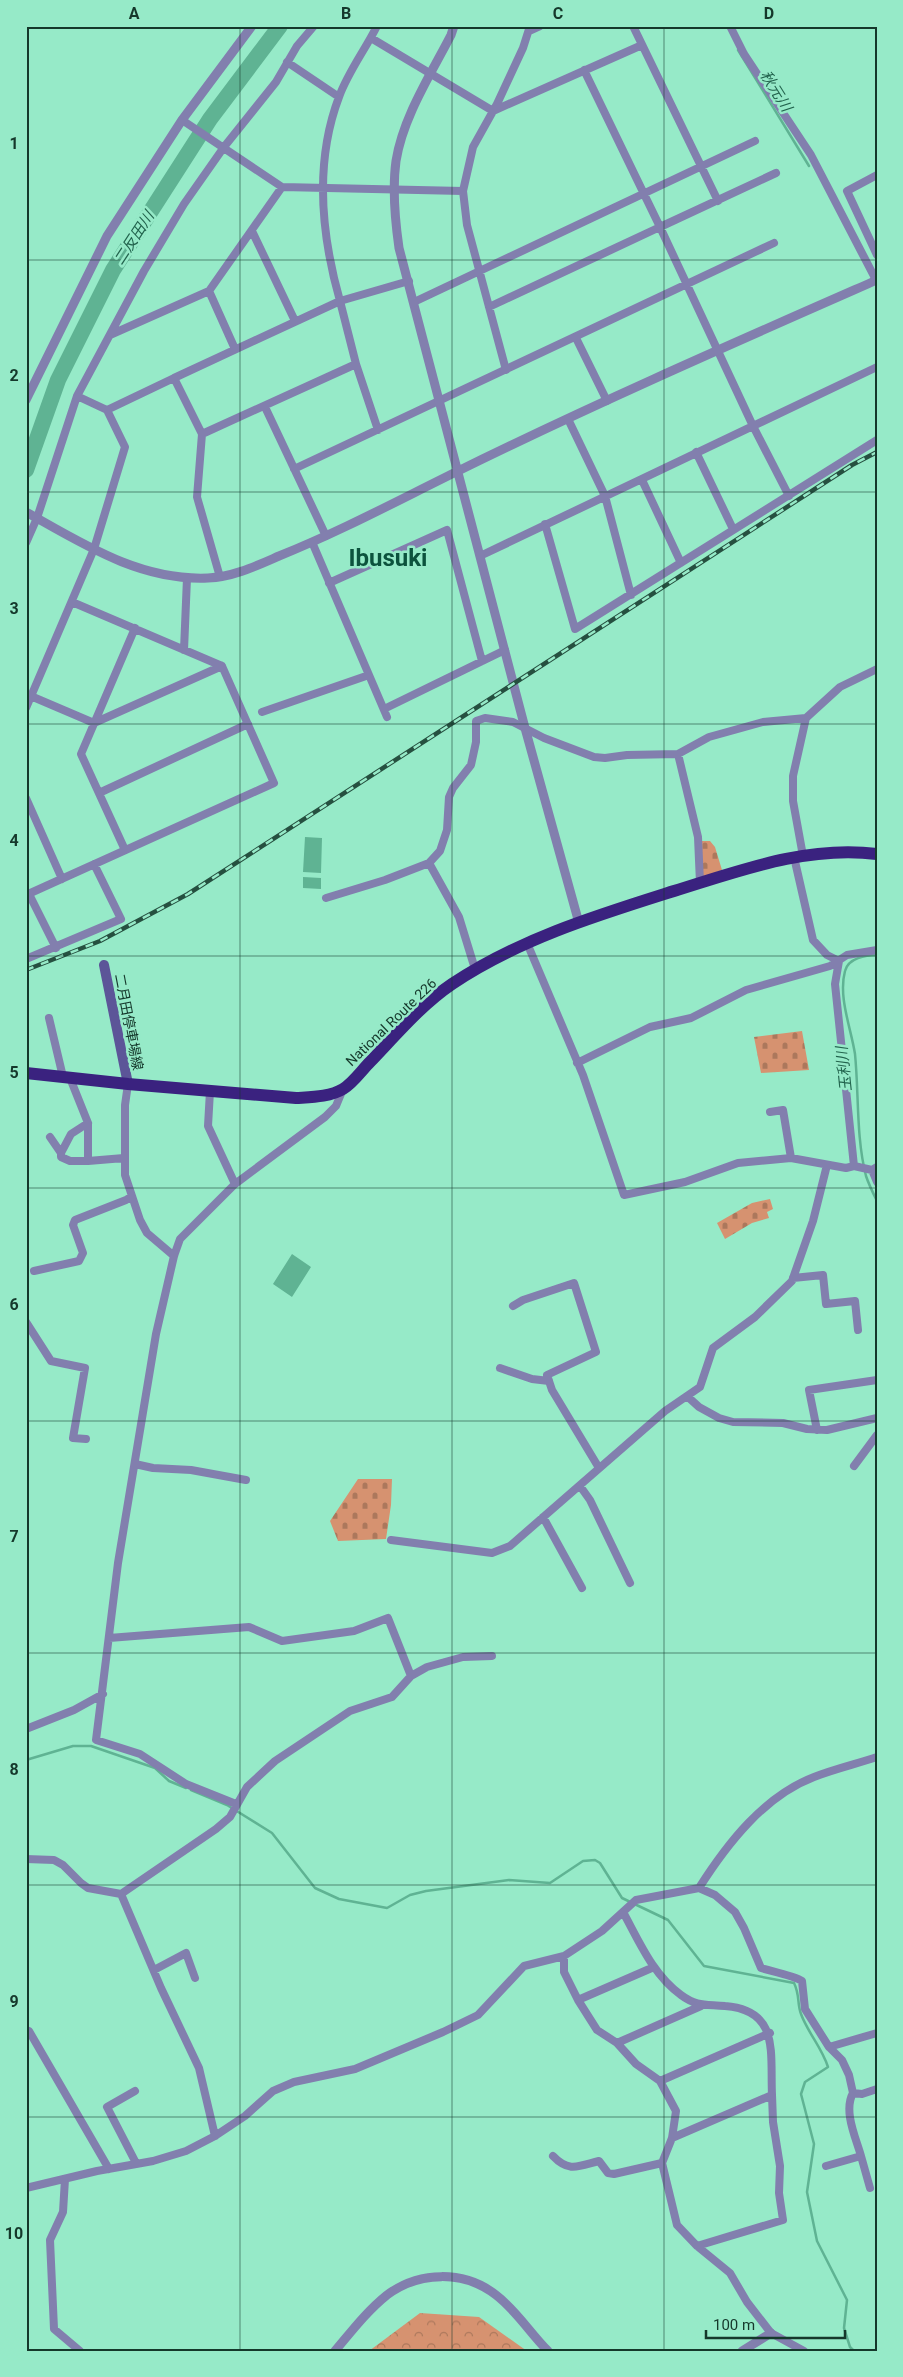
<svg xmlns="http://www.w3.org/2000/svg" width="903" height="2377" viewBox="0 0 903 2377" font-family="Roboto,'Noto Sans JP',sans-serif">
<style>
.forest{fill:url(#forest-crowns)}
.cemetery{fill:url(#cemetery-stones)}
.water{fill:#5fb393}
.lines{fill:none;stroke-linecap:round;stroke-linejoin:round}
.stream{stroke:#5fb393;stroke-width:2.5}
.river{stroke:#5fb393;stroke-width:16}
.minor{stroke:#827fae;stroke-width:8}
.tertiary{stroke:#827fae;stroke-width:9}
.secondary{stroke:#5c5598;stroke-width:10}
.trunk{stroke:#3a227f;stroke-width:12}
.rail-casing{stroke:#265040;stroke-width:4.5}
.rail{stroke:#96eac8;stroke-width:2.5;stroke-dasharray:8;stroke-linecap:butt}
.grid{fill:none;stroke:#15382b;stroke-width:1;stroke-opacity:0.55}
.labels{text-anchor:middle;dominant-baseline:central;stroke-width:5;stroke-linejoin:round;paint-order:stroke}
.street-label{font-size:14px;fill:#15382b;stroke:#96eac8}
.water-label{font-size:15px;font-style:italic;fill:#22634d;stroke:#96eac8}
.town-label{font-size:24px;font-weight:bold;fill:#0c533d;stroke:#96eac8}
.neatline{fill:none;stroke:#15382b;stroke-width:2}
.grid-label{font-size:16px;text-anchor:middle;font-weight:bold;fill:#15382b}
</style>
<defs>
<pattern id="forest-crowns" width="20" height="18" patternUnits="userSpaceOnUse" patternTransform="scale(1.25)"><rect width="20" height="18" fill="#d69270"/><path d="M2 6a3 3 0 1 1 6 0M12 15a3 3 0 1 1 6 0" fill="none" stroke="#ac785c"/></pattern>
<pattern id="cemetery-stones" width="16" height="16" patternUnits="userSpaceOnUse" patternTransform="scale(1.25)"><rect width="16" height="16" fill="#d69270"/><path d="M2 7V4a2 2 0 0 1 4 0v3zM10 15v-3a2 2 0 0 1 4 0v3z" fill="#ac785c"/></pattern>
</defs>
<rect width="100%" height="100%" fill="#96eac8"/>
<path class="forest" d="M420,2313L479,2317L527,2351H369Z"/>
<path class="cemetery" d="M701,841H710L715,847L722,870L703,877Z
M802,1031L809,1070L761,1073L754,1037Z
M770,1199L773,1209L767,1212L769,1218L752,1223L725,1239L717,1223L752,1203Z
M358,1479H392L391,1505L386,1539L338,1541L330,1521Z"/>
<path class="water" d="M305,837L322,838L321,873L303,872Z
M303,877L321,878V889L303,888Z
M292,1254L311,1267L292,1297L273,1284Z"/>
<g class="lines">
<path class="stream" d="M738,50L809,166
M877,955C866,955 848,958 845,971C838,997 851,1028 855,1054C859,1094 856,1137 866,1176C869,1185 873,1193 877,1201
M26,1760L73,1746H91L155,1768L169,1781L186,1788
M191,1790L227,1805L272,1833L315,1888L339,1899L387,1908L410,1895L426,1891L509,1880L550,1883L583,1861L595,1860L600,1863L622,1898L668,1920L704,1966L794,1983C800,1995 797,2004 801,2014C808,2033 822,2048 828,2067L805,2082L801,2094L814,2144L807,2192L817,2241L847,2300L844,2328L850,2347L854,2351"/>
<path class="river" d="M26,470L58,380L113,270L210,119L280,26"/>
<path class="minor" d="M633,26L718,201
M730,26L744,54L811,155L876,280
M529,31L540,26
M371,38L493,111L642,45
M287,62L339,97
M584,70L660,227L776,173
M182,120L282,187L463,191
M877,175L847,191L877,255
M252,231L295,321
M209,291L235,349
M414,302L755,141
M489,307L660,227L753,426L789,496
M110,335L209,291L282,187
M576,338L607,401
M506,370L467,225L463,191L473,147L497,104L523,48L530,26
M174,378L340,301C321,234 314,163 339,97C348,72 365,50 377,26
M265,407L326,536
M107,410L174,378L202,434
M568,419L605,496L631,595
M378,430L356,364L340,301L409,281
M696,452L733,529
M294,469L774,243
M642,480L681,563
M545,524L575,629L877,440
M312,542L387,717
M26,543L37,518L77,396L144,271L184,204L224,147L276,82L297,46L314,26
M480,556L877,367
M220,577L197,497L202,434L356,364
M329,583L447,530L482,661
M184,650L187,578
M26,694L94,723L222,666
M26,708L94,549L125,447L107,410L77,396
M384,709L505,650
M262,712L369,675
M678,754L698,837L700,883
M99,793L248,724
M26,798L62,879
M125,850L81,754L135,628
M803,856L793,801V776L806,718L840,687L877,669
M794,857L813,940L827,955L839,961
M429,863L459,917L475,969
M29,894L56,948
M26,895L274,783L222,666L72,602
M326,898L385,880L429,863L440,851L447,830L449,797L453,788L471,765L476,742V721L485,718L513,722L544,738L594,757L605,758L627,755L678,754L709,737L763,722L806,718
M527,943L583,1075L624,1195L685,1182L738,1163L791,1158L846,1168L854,1166L872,1170L877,1167
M26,959L121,919L94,864
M839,961L835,984L854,1166
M49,1018L63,1077
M577,1063L650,1027L691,1018L746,990L830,966L847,955L877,950
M70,1078L88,1123V1161L124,1158
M128,1084L125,1105V1175L140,1220L147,1233L174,1256
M210,1091L208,1126L235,1184
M770,1112L783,1110L791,1158
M88,1123L71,1134L61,1153V1157L70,1161H88
M50,1137L61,1153
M872,1170L877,1182
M34,1271L79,1261L83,1253L73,1225L75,1220L126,1200L132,1196
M793,1278L823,1275L826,1304L855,1301L858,1330
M513,1306L523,1300L574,1283L596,1352L547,1375L552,1390L599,1468
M26,1322L51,1361L85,1368L73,1438L86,1439
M500,1368L532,1379L549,1381
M688,1397L699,1407L719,1418L733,1422L783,1423L807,1429L827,1430L877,1418
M817,1430L809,1390L877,1380
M135,1464L153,1468L191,1470L246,1480
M854,1466L877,1435
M580,1486L590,1500L630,1583
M543,1517L582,1588
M391,1540L492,1553L510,1546L665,1411L700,1387L713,1348L755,1317L792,1281L813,1221L827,1165
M109,1638L249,1627L282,1641L354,1631L388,1618L411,1676
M26,1729L74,1710L103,1694
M236,1804L186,1784L140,1754L96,1740L118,1563L156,1334L174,1256L180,1239L235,1184L325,1117L336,1106L343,1089
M26,1859L54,1860L63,1865L81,1883L88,1888L121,1894L216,1829L230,1817L247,1787L275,1761L350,1711L392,1697L411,1676L427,1667L463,1657L492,1656
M699,1888C727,1844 764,1796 814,1777C834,1769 856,1764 877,1757
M121,1894L161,1988L199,2068L215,2136
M623,1912C639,1941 653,1975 681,1995C697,2007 707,2004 725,2006C780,2010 770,2053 772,2095L672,2138
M564,1956V1972L578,2000L597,2030L617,2043L636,2064L660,2081L676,2111L672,2138L662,2163L677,2225L697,2246L730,2273L747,2302L771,2333L804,2351
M154,1970L186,1953L195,1978
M578,2000L654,1967
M26,2030L29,2031L109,2169
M617,2043L701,2006
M829,2047L877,2033
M660,2081L770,2033
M135,2091L107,2107L136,2163
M553,2156C569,2173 579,2166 599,2161L608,2173L614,2174L662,2163
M861,2156L870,2188
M826,2166L861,2156C856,2138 843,2111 853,2093
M65,2179L63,2212L50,2240L54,2329L80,2351
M26,2188L97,2171L153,2161L186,2151L215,2136L245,2116L273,2091L294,2082L355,2069L443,2032L478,2015L524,1966L564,1956L602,1931L636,1900L699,1888L715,1895L735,1912L744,1928L761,1968C771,1971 795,1976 802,1981L805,2009L829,2047L842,2060L849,2075L853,2093L862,2094L877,2089
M697,2246L783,2220L779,2193L780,2166L773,2122L772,2095"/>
<path class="tertiary" d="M454,26L451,35C431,74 403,117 396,161C392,190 395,220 399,248L525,728L579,923
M26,400L107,236L182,120L252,26
M26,512C83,544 140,581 208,578C233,577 256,566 279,556C339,532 397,501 456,472C594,404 736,342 877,280
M335,2351C351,2332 367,2311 387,2295C419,2271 464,2270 496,2295C516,2310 530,2333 548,2351
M742,2351L771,2333"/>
<path class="secondary" d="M104,965L128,1084"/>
<path class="trunk" d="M26,1073L128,1084L296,1098C311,1097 330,1097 343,1089C353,1083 362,1070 370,1062C396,1035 421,1005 452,984C519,939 598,915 674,891C739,871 807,845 877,854"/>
<defs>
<path id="rail" d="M26,970L100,941L188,894L852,465L877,452"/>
</defs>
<use href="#rail" class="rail-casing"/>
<use href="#rail" class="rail"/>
</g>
<path class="grid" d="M240,26V2351M452,26V2351M664,26V2351M26,260H877M26,492H877M26,724H877M26,956H877M26,1188H877M26,1421H877M26,1653H877M26,1885H877M26,2117H877"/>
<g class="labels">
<g class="street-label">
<text transform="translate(129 1022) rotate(79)">二月田停車場線</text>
<text transform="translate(391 1022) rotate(-44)">National Route 226</text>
</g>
<g class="water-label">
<text transform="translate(776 91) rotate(58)">秋元川</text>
<text transform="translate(134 238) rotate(-57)">二反田川</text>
<text transform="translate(844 1069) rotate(-96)">玉利川</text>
</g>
<g class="town-label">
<text x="388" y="558">Ibusuki</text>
</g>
</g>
<rect width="903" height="2377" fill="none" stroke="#96eac8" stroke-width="55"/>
<path d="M706 2330v8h139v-8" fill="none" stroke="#15382b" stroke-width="2.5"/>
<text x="713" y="2330" font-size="15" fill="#15382b" stroke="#96eac8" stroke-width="4" paint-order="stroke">100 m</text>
<rect x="28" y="28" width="848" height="2322" class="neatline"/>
<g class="grid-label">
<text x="134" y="19">A</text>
<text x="346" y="19">B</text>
<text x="558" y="19">C</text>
<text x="769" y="19">D</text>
<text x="14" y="149">1</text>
<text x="14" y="381">2</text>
<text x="14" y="614">3</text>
<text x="14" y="846">4</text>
<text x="14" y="1078">5</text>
<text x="14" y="1310">6</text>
<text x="14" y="1542">7</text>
<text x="14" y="1775">8</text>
<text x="14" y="2007">9</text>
<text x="14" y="2239">10</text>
</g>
</svg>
